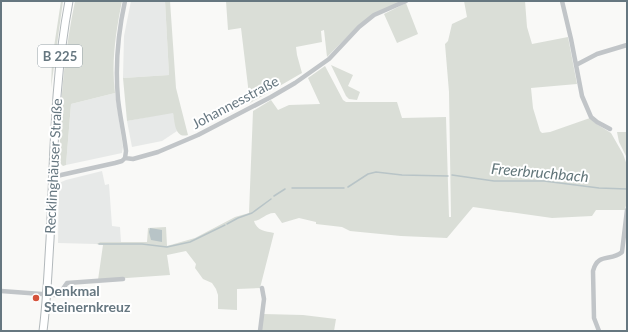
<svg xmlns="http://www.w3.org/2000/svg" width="628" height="332" viewBox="0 0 628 332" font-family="Lato,sans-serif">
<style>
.built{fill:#e7e9e8}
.green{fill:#daded7}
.water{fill:#b8c4c7}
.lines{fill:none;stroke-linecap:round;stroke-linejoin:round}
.stream{stroke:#b8c4c7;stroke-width:1.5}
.primary-casing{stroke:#b2b8bb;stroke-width:9}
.minor{stroke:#c1c5c8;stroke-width:4.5}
.primary{stroke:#fff;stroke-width:7}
.poi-dot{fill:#d5533b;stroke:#fff;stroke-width:1.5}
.labels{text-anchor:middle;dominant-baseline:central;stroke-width:4;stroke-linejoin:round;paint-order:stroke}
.shield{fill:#fff;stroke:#94a0a6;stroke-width:1}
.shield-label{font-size:13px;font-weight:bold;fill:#667780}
.street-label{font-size:14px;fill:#667780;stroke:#fff}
.poi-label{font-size:14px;font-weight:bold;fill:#667780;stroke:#fff;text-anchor:start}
.water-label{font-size:15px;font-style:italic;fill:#617579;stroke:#fff}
</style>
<rect width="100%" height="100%" fill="#f9f9f7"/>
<path class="built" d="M131,1H165L169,75L123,78L124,36Z
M115,93L123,147L122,153L66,165L71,104Z
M173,112L177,131L162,141L132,147L127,121Z
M102,171L105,185L109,184L112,226L120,227L121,242H100L96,244L58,243L59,183L66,180Z"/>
<path class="green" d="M61,1H63L51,88L52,60Z
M75,1H122C116,31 111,62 115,93L71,104L66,165L63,166L60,163C59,109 64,54 75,1Z
M165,1H170L176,88L188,135C174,139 175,121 173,113L127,121L123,78L169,75Z
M226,1H401L358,26L327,57L324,30L321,31L322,42L296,47L297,55L302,73L250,103L241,28L228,30Z
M464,1H525L527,27L532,44L568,37L577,84L531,88L533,108L540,131L542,133L550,132L590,118L595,123L611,133L623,154L627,165V201L625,210H596L592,216L552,218L473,207L447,238L401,236L350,231L342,227L316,224V222L299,218L282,223L275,213C267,212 262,220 254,221C257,231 265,231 274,233L260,288L237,289V310L218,309V295L216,289L212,283L203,279L195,268L196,264L186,251L167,255L170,275L98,280L103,245L96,244L100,242H147L148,228L166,227L167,246L195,238L235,217L249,213L253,111L271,100L278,110L289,105L320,104L308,78L325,66L343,100L346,102H397L402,118L446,117L449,217H451L449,92L445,44L448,41L452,24L467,17Z
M406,3L418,34L397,43L384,14Z
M331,65L353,75L348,86L360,92L357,100L349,99L346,96Z
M617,132H627V158L619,142Z
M263,314L303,315L336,319L334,331H261Z"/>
<path class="water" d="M150,228L162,230V242L151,240L149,232Z"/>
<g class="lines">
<path class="stream" d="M452,175L494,181H544L599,188L627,189
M348,187L368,174L376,172L402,175L448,176
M292,188H344
M274,196L285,189
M227,224L238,218L252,213L271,199
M99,244H142L167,247L190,242L225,225"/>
<defs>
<path id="primary" d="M43,331C47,301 48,270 50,240C54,160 54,80 69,1"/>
</defs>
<use href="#primary" class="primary-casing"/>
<path class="minor" d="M562,1L571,39L582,96L591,117L597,122L610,129
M576,65L597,54L627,45
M125,158L126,151C124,134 120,117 118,99C115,66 118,33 125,1
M52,177L115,163L122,161L125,158L133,159L158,152L198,135L271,97L295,83L329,59L359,27L374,15L406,1
M1,291L55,295L60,293L67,283L123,279
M260,331L264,299L262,288
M599,331L594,318L593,271C598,252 611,262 622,252L627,210"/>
<use href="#primary" class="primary"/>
</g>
<circle class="poi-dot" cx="36" cy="298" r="4"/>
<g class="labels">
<rect class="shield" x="38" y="45" width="44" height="22" rx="3"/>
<g class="shield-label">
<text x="60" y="56">B 225</text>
</g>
<g class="street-label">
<text transform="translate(235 102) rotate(-28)">Johannesstraße</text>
<text transform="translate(53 166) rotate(-87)">Recklinghäuser Straße</text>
</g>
<g class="poi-label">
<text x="44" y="290">Denkmal<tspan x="44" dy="16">Steinernkreuz</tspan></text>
</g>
<g class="water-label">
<text transform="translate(540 172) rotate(5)">Freerbruchbach</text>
</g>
</g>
<rect width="628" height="332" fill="none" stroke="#667780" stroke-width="4"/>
</svg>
